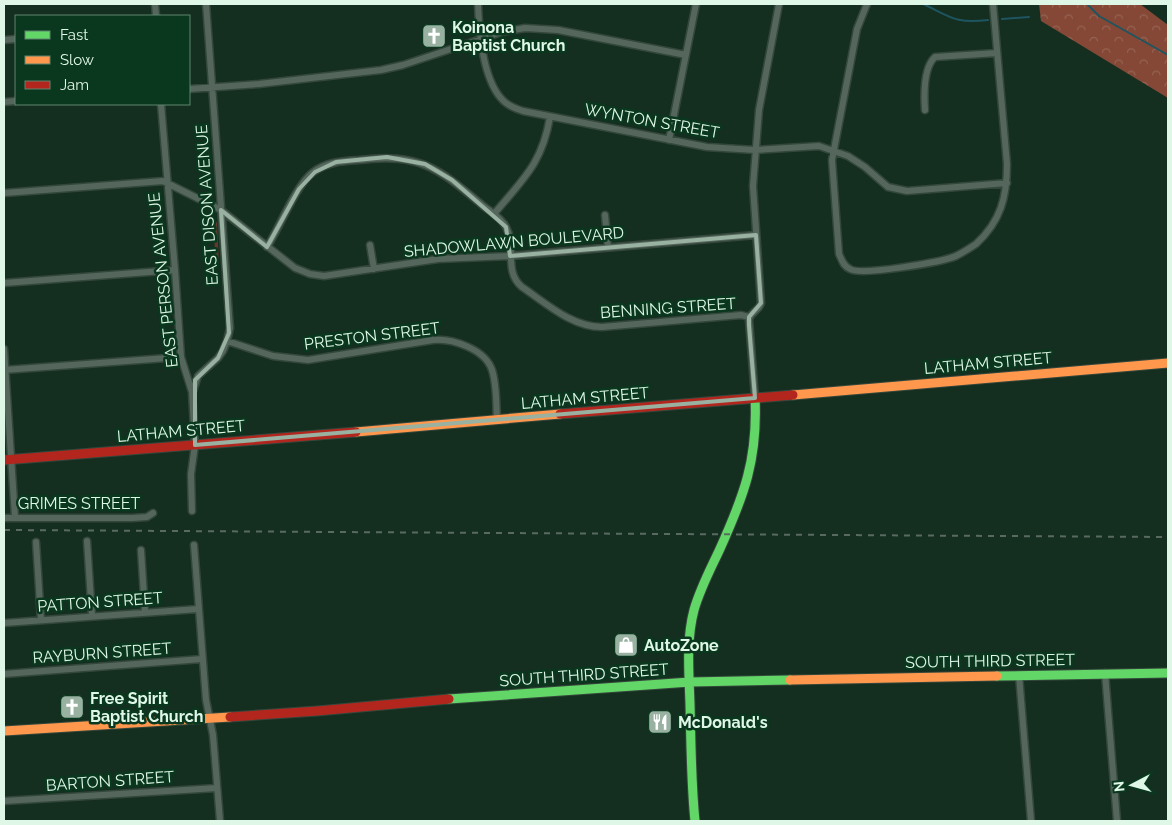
<svg xmlns="http://www.w3.org/2000/svg" width="1172" height="825" viewBox="0 0 1172 825" font-family="Raleway,sans-serif">
<style>
.grass{fill:#63392c}
.forest{fill:url(#forest-crowns)}
.lines{fill:none;stroke-linecap:round;stroke-linejoin:round}
.stream{stroke:#1e5560;stroke-width:2}
.street-casing{stroke:#34473b;stroke-width:9}
.fast-casing{stroke:#34473b;stroke-width:11}
.slow-casing{stroke:#34473b;stroke-width:11}
.jam-casing{stroke:#34473b;stroke-width:11}
.street{stroke:#55675c;stroke-width:6}
.fast{stroke:#63d668;stroke-width:9}
.slow{stroke:#ff974d;stroke-width:9}
.jam{stroke:#b3261e;stroke-width:9}
.rail{stroke:#596a61;stroke-width:2;stroke-dasharray:6 6;stroke-linecap:butt}
.marked{fill:none;stroke:#98b1a1;stroke-width:4;stroke-linejoin:round}
.labels{text-anchor:middle;dominant-baseline:central;stroke-width:5;stroke-linejoin:round;paint-order:stroke}
.poi-label{font-size:16px;font-weight:bold;fill:#dff7e6;stroke:#0a381f;text-anchor:start}
.street-label{font-size:16px;fill:#dff7e6;stroke:#0a381f}
</style>
<defs>
<pattern id="forest-crowns" width="20" height="18" patternUnits="userSpaceOnUse" patternTransform="scale(1.25)"><rect width="20" height="18" fill="#854836"/><path d="M2 6a3 3 0 1 1 6 0M12 15a3 3 0 1 1 6 0" fill="none" stroke="#966353"/></pattern>
</defs>
<rect width="100%" height="100%" fill="#142e20"/>
<path class="grass" d="M213,222H217L219,264H216Z"/>
<path class="forest" d="M1039,4H1140L1168,25V98L1041,21Z"/>
<g class="lines">
<path class="stream" d="M923,4C951,17 955,24 988,20
M1087,4L1099,16L1168,55
M1002,19L1029,17"/>
<defs>
<path id="street" d="M155,4L156,16
M478,4C479,31 483,85 506,103C511,107 517,109 523,111L707,147L755,150L819,146L848,156L865,167L888,187L907,191L1007,183
M867,4L857,29L832,160L839,254C842,260 843,266 850,269C861,276 942,262 956,256C962,253 970,248 976,244C1001,221 1007,197 1007,164L993,4
M4,40L16,39
M189,89L259,84L381,70L403,65L502,32L525,28L558,30L686,55
M4,102L16,101
M161,104L175,270L181,357L192,392L195,445L191,474L192,511
M925,110C924,95 923,68 935,57L997,53
M669,140L696,4
M4,193L163,181L221,210L295,268L310,274L324,276L438,259L510,256L756,235
M494,214C523,179 542,164 550,117
M605,215L608,247
M370,245L374,269
M267,247C280,227 295,187 312,173C326,162 342,161 359,160C419,153 437,167 481,204C489,211 501,217 506,227C517,247 503,271 522,287C547,304 572,327 602,327L741,315L749,317
M4,283L175,270
M227,341L273,356L308,360L433,340C452,338 485,349 492,370C497,385 496,404 497,420
M4,349L15,517
M4,370L181,357
M193,391L198,376L218,358L223,351L227,341L230,328L206,4
M755,398L749,320C750,312 759,311 761,303L753,186L759,110L779,4
M4,518H132L147,517L153,513
M87,541L92,616
M36,542L41,620
M194,545L206,700L213,735L220,821
M141,550L145,612
M4,623L198,609
M1105,673L1117,821
M4,674L202,659
M1019,675L1031,821
M4,801L217,788"/>
<path id="fast" d="M997,676L1168,673
M449,699L690,682L790,680
M695,821C691,782 691,743 690,704C689,673 686,640 694,610C700,589 710,570 719,551C744,496 758,459 755,398"/>
<path id="slow" d="M793,395L1168,363
M356,432L560,414
M790,680L997,676
M4,731L230,717"/>
<path id="jam" d="M560,414L793,395
M4,460L356,432
M230,717L317,711L449,699"/>
</defs>
<use href="#street" class="street-casing"/>
<use href="#fast" class="fast-casing"/>
<use href="#slow" class="slow-casing"/>
<use href="#jam" class="jam-casing"/>
<use href="#street" class="street"/>
<use href="#fast" class="fast"/>
<use href="#slow" class="slow"/>
<use href="#jam" class="jam"/>
<path class="rail" d="M4,530L1168,537"/>
</g>
<path class="marked" d="M387,157L425,164L452,180L506,227L510,256L756,235L761,303L749,317V325L755,398L195,445V380L218,358L229,333L221,210L267,247L299,189L315,172L336,162Z"/>
<defs>
<symbol id="church-square" viewBox="-11 -11 22 22"><rect x="-9" y="-9" width="18" height="18" rx="4" fill="#98b1a1" stroke="#0a381f"/><path d="M-1.2-6h2.4v3.5h3.3v2.4h-3.3V6h-2.4V-.1h-3.3v-2.4h3.3Z" fill="#fff"/></symbol>
<symbol id="shop-square" viewBox="-11 -11 22 22"><rect x="-9" y="-9" width="18" height="18" rx="4" fill="#98b1a1" stroke="#0a381f"/><path d="M-5-2.5h2.3a2.7 3.5 0 0 1 5.4 0H5L5.5 6h-11ZM-1.5-2.5h3a1.5 2.3 0 0 0-3 0Z" fill="#fff"/></symbol>
<symbol id="restaurant-square" viewBox="-11 -11 22 22"><rect x="-9" y="-9" width="18" height="18" rx="4" fill="#98b1a1" stroke="#0a381f"/><path d="M-5-6h1v4h1v-4h1v4h1v-4h1v5L-1.5 .5V6h-2V.5L-5-1ZM5-6V6H3V1.5H1.5Q1.5-4 5-6Z" fill="#fff"/></symbol>
</defs>
<g fill-rule="evenodd">
<use href="#church-square" x="420" y="22" width="28" height="28"/>
<use href="#shop-square" x="612" y="631" width="28" height="28"/>
<use href="#church-square" x="58" y="693" width="28" height="28"/>
<use href="#restaurant-square" x="646" y="708" width="28" height="28"/>
</g>
<g class="labels">
<g class="poi-label">
<text x="452" y="27">Koinona<tspan x="452" dy="18">Baptist Church</tspan></text>
<text x="644" y="645">AutoZone</text>
<text x="90" y="698">Free Spirit<tspan x="90" dy="18">Baptist Church</tspan></text>
<text x="678" y="722">McDonald's</text>
</g>
<g class="street-label">
<text transform="translate(652 121) rotate(10)">WYNTON STREET</text>
<text transform="translate(207 205) rotate(-94)">EAST DISON AVENUE</text>
<text transform="translate(514 242) rotate(-5)">SHADOWLAWN BOULEVARD</text>
<text transform="translate(163 280) rotate(-96)">EAST PERSON AVENUE</text>
<text transform="translate(668 308) rotate(-4)">BENNING STREET</text>
<text transform="translate(372 336) rotate(-7)">PRESTON STREET</text>
<text transform="translate(988 363) rotate(-5)">LATHAM STREET</text>
<text transform="translate(585 398) rotate(-5)">LATHAM STREET</text>
<text transform="translate(181 431) rotate(-5)">LATHAM STREET</text>
<text x="79" y="503">GRIMES STREET</text>
<text transform="translate(100 602) rotate(-4)">PATTON STREET</text>
<text transform="translate(102 653) rotate(-4)">RAYBURN STREET</text>
<text transform="translate(990 661) rotate(-1)">SOUTH THIRD STREET</text>
<text transform="translate(584 675) rotate(-4)">SOUTH THIRD STREET</text>
<text transform="translate(110 781) rotate(-4)">BARTON STREET</text>
</g>
</g>
<rect width="1172" height="825" fill="none" stroke="#dff7e6" stroke-width="10"/>
<rect x="15" y="15" width="175" height="90" fill="#0a381f" stroke="#5f846f"/>
<rect x="25" y="31" width="25" height="8" fill="#63d668" stroke="#5f846f"/>
<text x="60" y="40" font-size="15" fill="#dff7e6">Fast</text>
<rect x="25" y="56" width="25" height="8" fill="#ff974d" stroke="#5f846f"/>
<text x="60" y="65" font-size="15" fill="#dff7e6">Slow</text>
<rect x="25" y="81" width="25" height="8" fill="#b3261e" stroke="#5f846f"/>
<text x="60" y="90" font-size="15" fill="#dff7e6">Jam</text>
<g transform="translate(1132 785) rotate(264)" stroke="#0a381f" stroke-width="4" paint-order="stroke">
<path d="M0-4L9 19L0 12L-9 19Z" fill="#dff7e6"/>
<text y="-8" font-size="14" font-weight="bold" text-anchor="middle" fill="#dff7e6">N</text>
</g>
</svg>
